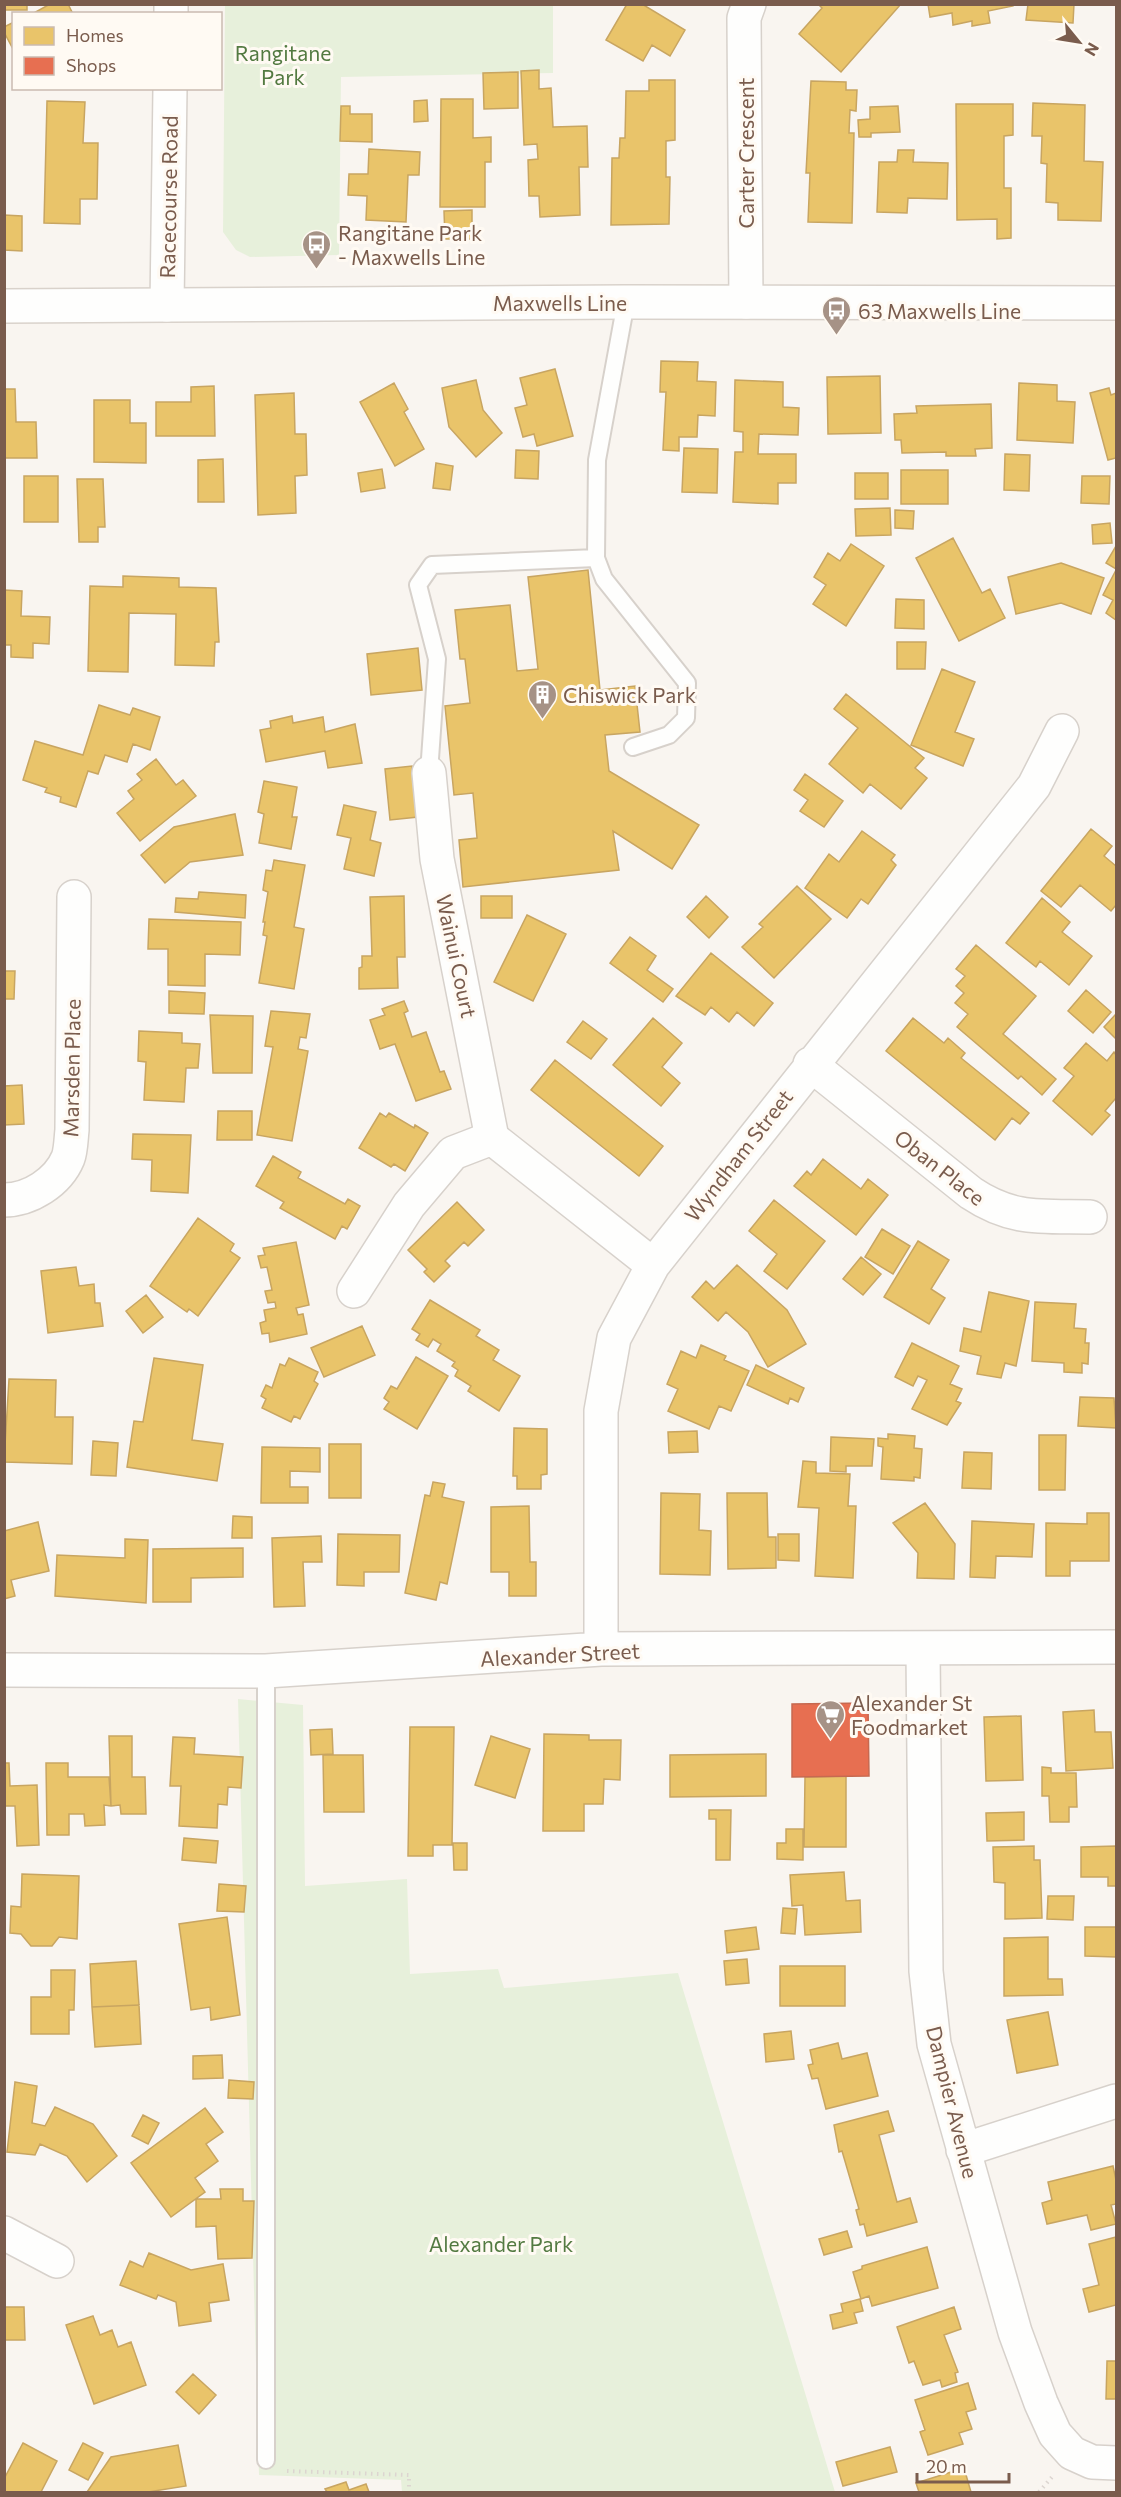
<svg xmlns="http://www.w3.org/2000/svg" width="1121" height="2497" viewBox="0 0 1121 2497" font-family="Commissioner,sans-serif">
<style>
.green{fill:#e7f0db}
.homes{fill:#e9c46a;stroke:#c8a561;stroke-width:1.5}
.shops{fill:#e76f51;stroke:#c66950;stroke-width:1.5}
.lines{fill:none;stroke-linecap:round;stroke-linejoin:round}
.lane-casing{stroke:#d7d1cb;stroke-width:20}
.street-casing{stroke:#d7d1cb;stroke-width:36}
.secondary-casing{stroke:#d9d2cb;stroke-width:36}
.path{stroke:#dcd5d0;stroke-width:4;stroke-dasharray:1.5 4.5;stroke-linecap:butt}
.lane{stroke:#fefefd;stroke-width:16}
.street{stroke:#fefefd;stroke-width:33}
.secondary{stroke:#fefefd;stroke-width:33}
.labels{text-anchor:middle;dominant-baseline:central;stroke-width:6;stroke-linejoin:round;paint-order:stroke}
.park-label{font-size:21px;fill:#537a41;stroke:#fffaf3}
.street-label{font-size:21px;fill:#7a5c4d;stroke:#fffaf3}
.poi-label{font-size:21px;fill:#7a5c4d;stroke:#fffaf3;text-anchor:start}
</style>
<rect width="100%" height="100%" fill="#f9f5f0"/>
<path class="green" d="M225,5H553V73L341,77L339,255L250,257L236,250L223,232Z
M238,1699L303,1705L305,1886L407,1879L410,1974L498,1969L504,1988L678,1973L835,2492H402L401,2480L259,2475Z"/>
<path class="homes" d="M4,4H27V10H4Z
M50,4H68L73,14H32Z
M627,4H642L685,30L670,56L652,45L643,61L606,40Z
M818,4H901L841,72L799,34L822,8Z
M928,4H1013V6L988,11L990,23L972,26V21L953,25L952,13L930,17Z
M1028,4H1074L1073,23L1026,20Z
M14,22V51L4,32V27Z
M539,70V89L551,88L553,127L587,126L588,167H579L580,215L540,217L539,196H529L528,160L538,159L537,144L524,145L521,71Z
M518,72V108L484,109L483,73Z
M649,80H675V140L666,141V177H670L669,224L611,225L612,158H619L620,138H625L626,91H649Z
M811,81L846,82V90H857L856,111L850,110L849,133H854L852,223L808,222L810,173H806Z
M441,99H473V138L491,137V162H485V207H440Z
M427,100L428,121L414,122V101Z
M47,101L85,102L83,143H98L97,199H80V224L44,223Z
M1033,103L1085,105L1084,161L1103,162L1101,221L1058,220V203L1046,202L1047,164L1041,163L1042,136H1032Z
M956,104H1013V135L1004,136V188H1011V238L997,239V219L957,220Z
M341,106H350V114H372V142L340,141Z
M898,106L900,132L871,133V137H859L858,120L870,119V107Z
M369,149L420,152L419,175H408L406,222L366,220L367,196L348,195L349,174H368Z
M898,150H914L913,162L948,163L947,199L908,198L907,213L877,212L879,162H897Z
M472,210V239H445L444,211Z
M4,215L22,216V251L4,250Z
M661,361L698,362L697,381L716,382L715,416L698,415L697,437H679V451L663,450L666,392H660Z
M555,369L573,436L537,446L534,434L523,437L515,408L527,405L520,378Z
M880,376L881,433L828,434L827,377Z
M476,380L483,410L502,433L476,457L449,427L442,388Z
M735,380L783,382V407L799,408L798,435L759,434L758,454H796V483H778V504L733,502L735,452H743V432L734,431Z
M394,383L408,409L404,412L424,449L395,466L360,402Z
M1019,383L1057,385V401L1075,402L1073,443L1017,440Z
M214,386L215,436H156V402H191V387Z
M1109,388L1111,395L1116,393V458L1108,460L1090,393Z
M4,389H15L16,422H36L37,458H4Z
M294,393L295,434H306L307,475L295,476L296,513L258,515L255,395Z
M94,400H130V423H146V463L94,462Z
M991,404L992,448L975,449L976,456H946V452L902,453L901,440H895L894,414L917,413L916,406Z
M684,448L718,449L717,493L682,492Z
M516,450L539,451L538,479L515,478Z
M1005,454L1030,455L1029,491L1004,490Z
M223,459L224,502H198V460Z
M436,463L453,466L450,490L433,488Z
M382,469L385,488L361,492L358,473Z
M901,470H948V504H901Z
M855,473H888V499H855Z
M24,476H58V522H24Z
M1082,476H1110L1109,504L1081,503Z
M77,479H103L105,527H98V542H79Z
M890,508L891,535L856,536L855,509Z
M895,510L914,511L913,529L895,528Z
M1110,523L1112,543L1093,544L1092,525Z
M953,538L982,593L990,589L1005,618L959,641L916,558Z
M851,544L884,566L846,626L813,604L826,585L814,577L828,553L840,561Z
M1116,546V569L1106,563Z
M1061,563L1104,578L1091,614L1061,603L1016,614L1008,577Z
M588,570L600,690L635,686L640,732L605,735L609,771L699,825L672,869L613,831L619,870L463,887L459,840L477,838L473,793L454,795L445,706L470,703L465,659H460L455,610L510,605L517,671L538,669L528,577Z
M1116,570V620L1106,613L1113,600L1103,595Z
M123,576L179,578V587L216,588L219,642H215L214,666L175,665L176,614L129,613L128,672L88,671L90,586L123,587Z
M4,590L22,591L21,616L50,617L49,644L33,643V658L11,657V645H4Z
M896,599L924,600V629L895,628Z
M897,642H926L925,669H897Z
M418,648L422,690L371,695L367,654Z
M942,669L975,682L955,732L974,739L963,766L911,745Z
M846,694L924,758L915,768L927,778L901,809L870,784L863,793L829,764L858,728L834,709Z
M99,705L130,715L133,708L160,717L150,750L133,744L127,762L105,755L98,774L88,771L76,807L60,802L61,797L45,792L47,788L23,780L35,741L83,755Z
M292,716L293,723L323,717L325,732L355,724L362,763L328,768L325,751L266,762L260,730L271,728L270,721Z
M156,759L176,785L183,780L196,796L140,841L117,813L134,799L128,791L142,780L137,774Z
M412,766L418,817L390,820L385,769Z
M805,774L843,801L824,827L800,811L808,800L794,790Z
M264,781L297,787L292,817H297L291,849L259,843L264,814L258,812Z
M344,805L376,812L370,840L381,843L374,876L344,869L351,838L337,835Z
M235,814L243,855L190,862L165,883L141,855L174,827Z
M1091,829L1112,846L1104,856L1116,866V905L1111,911L1080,885L1061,907L1041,891Z
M862,831L895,855L891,860L896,865L868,904L861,899L847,918L805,888L829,854L839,862Z
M274,860L305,865L294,927L304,929L294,989L259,983L267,936L263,935L265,922H263L268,892L263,890L266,870L272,871Z
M797,886L831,919L774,978L742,947L763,927L759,924Z
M199,892L246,895L245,918L175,912L176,898L198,899Z
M404,896L405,957H397L398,988L359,989V968L362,967V956H372L370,897Z
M481,896H512V918H481Z
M706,896L728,917L709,938L687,917Z
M1042,898L1070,922L1062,932L1092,956L1069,985L1040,961L1036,967L1006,943Z
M527,915L566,934L533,1001L494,982Z
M149,919L241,922L240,955L205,954V986L168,985V949H148Z
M630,937L656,956L647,970L673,989L663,1002L610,963Z
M976,945L1036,996L1003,1034L1056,1079L1042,1095L1021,1076L1018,1079L957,1027L968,1014L955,1003L964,993L956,986L965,976L956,969Z
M711,953L773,1003L754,1026L737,1012L729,1022L711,1007L705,1015L676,996Z
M4,971H15L14,999H4Z
M1086,990L1111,1012L1093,1033L1068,1011Z
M169,991L205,993L204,1014L169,1013Z
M404,1001L408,1011L404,1013L412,1037L426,1032L440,1072L444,1071L451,1089L416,1101L395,1044L380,1049L370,1020L385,1015L382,1009Z
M271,1011L310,1014L306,1038L300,1037L298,1049L308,1051L292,1141L257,1135L273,1047L265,1046Z
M1116,1014V1039L1104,1027Z
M210,1015L253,1016L252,1073H213Z
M653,1018L682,1043L662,1067L680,1083L661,1106L613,1065Z
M913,1018L944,1043L948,1038L965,1053L961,1058L1029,1113L1020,1124L1012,1118L995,1140L886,1051Z
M583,1021L607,1039L591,1059L567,1042Z
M139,1031L182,1033V1043L200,1044L198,1068H186L184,1102L144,1100L146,1062L138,1061Z
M1086,1043L1107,1061L1114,1052L1116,1055V1098L1105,1111L1110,1115L1092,1135L1053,1101L1074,1076L1064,1068Z
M555,1060L663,1146L639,1176L531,1090Z
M22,1085L24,1124L4,1125V1086Z
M218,1111H252V1140H217Z
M380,1113L386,1117L389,1113L414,1128L415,1125L428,1133L405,1171L394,1164L391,1167L359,1148Z
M133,1134L191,1135L188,1193L151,1191L152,1160L132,1159Z
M273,1156L301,1172L298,1178L345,1204L348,1199L360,1206L347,1229L342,1226L335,1239L280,1208L284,1202L256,1186Z
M823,1159L861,1189L868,1179L888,1195L856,1235L794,1186L807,1171L811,1175Z
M774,1200L825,1241L787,1289L764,1271L777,1254L749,1231Z
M457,1202L484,1230L468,1246L464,1242L445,1261L450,1266L434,1282L424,1272L427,1269L408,1250Z
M198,1218L234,1244L230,1251L240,1258L198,1316L189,1309L187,1312L150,1286Z
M882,1229L910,1246L893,1274L865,1257Z
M918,1241L949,1260L931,1289L945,1298L929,1324L884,1297Z
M296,1242L309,1305L296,1308L298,1315L303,1314L307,1334L270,1342L269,1333L262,1334L260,1323L266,1321L264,1310L276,1308L275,1302L268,1303L265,1291L272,1290L267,1267L261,1268L258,1256L265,1255L263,1248Z
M861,1257L881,1274L863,1295L843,1279Z
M737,1265L787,1310L806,1344L768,1367L748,1332L726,1312L718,1321L692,1297L706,1281L714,1289Z
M76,1267L79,1286L94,1284L95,1303H100L103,1326L48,1333L41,1271Z
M989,1292L1029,1301L1016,1366L1005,1363L1001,1378L977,1374L981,1356L960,1351L964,1328L981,1332Z
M146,1295L163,1317L143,1333L126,1311Z
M430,1300L480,1330L476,1336L499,1350L493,1360L520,1376L499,1411L468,1391L471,1386L455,1376L458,1370L452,1366L455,1362L437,1351L441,1344L433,1339L428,1347L416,1340L420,1334L412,1329Z
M1035,1302L1076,1304L1074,1328L1086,1329L1085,1343H1089L1088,1364L1082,1363V1373L1064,1372V1363L1032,1361Z
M362,1326L375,1355L324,1377L311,1348Z
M912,1343L959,1366L950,1384L962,1389L956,1401L961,1403L947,1425L912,1409L927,1380L918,1376L913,1386L895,1377Z
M701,1345L726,1356L724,1360L749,1371L731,1411L719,1406L709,1429L668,1411L678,1389L667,1384L681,1351L696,1358Z
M416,1357L448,1376L417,1429L384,1409L389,1402L384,1398L391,1386L397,1389Z
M154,1358L203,1365L192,1440L223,1444L217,1481L127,1467L134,1421L143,1422Z
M289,1358L318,1372L314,1381L318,1384L300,1419L294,1416L291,1422L262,1408L266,1399L261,1396L266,1385L272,1388L280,1364L285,1366Z
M756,1365L804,1388L798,1402L790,1398L788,1404L747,1385Z
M9,1379L56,1380L55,1417H73L72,1464L4,1462Z
M1080,1397L1114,1398L1116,1428L1078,1426Z
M514,1428L547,1429V1474L541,1475V1489H517V1476H513Z
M697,1431L698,1452L669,1453L668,1432Z
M888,1434L915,1436L914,1448L922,1449L920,1478L914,1477V1481L881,1479L883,1447L878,1446V1438L888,1439Z
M1039,1435H1066L1065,1490H1039Z
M831,1437L874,1439L872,1466H846V1472L830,1471Z
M93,1441L118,1443L116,1476L91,1475Z
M329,1444H361V1498H329Z
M262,1447L320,1448V1472L290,1471V1487H308V1503H261Z
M964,1452L992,1453L991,1489L962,1488Z
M803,1461L816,1462V1473L850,1474L848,1506H856L853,1578L815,1576L819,1508L798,1507Z
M433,1482L445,1484L442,1497L464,1502L447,1584L440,1582L436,1600L405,1593L425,1495L430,1496Z
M661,1493L700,1494L699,1530L711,1531L710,1575L660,1574Z
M727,1493H767L768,1537H776V1568L728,1569Z
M925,1503L955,1544L954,1579L917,1578L918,1553L893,1523Z
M529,1506L530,1562H536V1596H509V1572H491V1507Z
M1087,1513H1109V1561H1070V1576H1046V1523L1087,1524Z
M233,1516L252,1517V1538H232Z
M972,1521L1034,1524L1032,1557L996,1556L995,1578L970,1577Z
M38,1522L49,1571L11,1580L15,1596L4,1599V1531Z
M338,1534L400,1535L399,1572H364V1586L337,1585Z
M778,1534H799V1561L778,1560Z
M321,1536L322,1562H303L305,1606L274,1607L272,1538Z
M125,1539L148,1540L146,1603L55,1596L57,1555L125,1558Z
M243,1548V1577L191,1578V1602H153V1549Z
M1094,1710L1095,1732H1111L1113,1768L1066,1771L1063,1712Z
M1021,1716L1023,1780L986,1781L984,1717Z
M410,1727H454L452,1845H433V1856H408Z
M332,1729L333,1754L311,1755L310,1730Z
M544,1734L589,1735V1740H621L620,1780L604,1779L603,1804H584V1831H543Z
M109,1736H132V1777H145L146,1814H121L120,1805L111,1806Z
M491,1736L530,1749L515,1798L475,1785Z
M173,1737L195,1738L194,1754L243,1757L241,1788L228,1787L227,1805L218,1804L217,1828L179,1826L181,1786H170Z
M766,1754V1796L670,1797V1755Z
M323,1755H363L364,1812H324Z
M4,1763H9L10,1786L37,1785L39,1845L17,1846L15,1806H4Z
M46,1763H68V1777H109L111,1806L104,1805L105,1825L85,1826L84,1814H69V1835H47Z
M1042,1767L1051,1768V1773H1076L1077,1807H1069V1822H1050L1049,1796H1042Z
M846,1776V1847H804L805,1777Z
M709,1810H731L730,1860H716V1819H709Z
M1024,1812V1840L987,1841L986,1813Z
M786,1829H803V1860L777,1859V1843H786Z
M184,1838L218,1841L216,1863L182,1860Z
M453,1843H467V1870H454Z
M1034,1846V1860H1040L1042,1918L1005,1919V1883L994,1882L993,1847Z
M1116,1846V1886H1108V1877H1081V1847Z
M844,1872L846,1901L860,1900L861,1932L805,1935L803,1905L792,1906L790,1875Z
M22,1874L79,1876L77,1939L59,1937L52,1946H31L21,1934L10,1933L11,1906L21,1907Z
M219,1884L246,1886L244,1912L217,1911Z
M1048,1896H1074L1073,1920L1047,1919Z
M783,1908L797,1909L795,1934L781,1933Z
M227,1917L240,2015L211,2020L210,2007L191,2010L179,1924Z
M756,1927L759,1949L727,1953L725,1931Z
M1085,1927H1116V1957L1085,1956Z
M1048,1937V1979H1062L1063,1995L1004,1996V1938Z
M747,1959L749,1983L726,1985L724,1961Z
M136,1961L139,2005L92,2007L90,1964Z
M780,1966H845V2006H780Z
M51,1970H75L74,2010H69V2034H31V1997H51Z
M139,2005L141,2044L95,2047L92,2007Z
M1048,2012L1058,2065L1017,2073L1007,2020Z
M791,2031L794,2059L766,2062L764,2034Z
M838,2043L842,2059L867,2053L878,2096L826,2109L818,2078L812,2079L808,2065L813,2064L810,2050Z
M222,2055L223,2078L193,2079V2056Z
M229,2080L254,2082L253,2099L228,2098Z
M15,2082L37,2086L32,2123L45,2126L55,2107L93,2124L117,2156L87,2182L67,2156L40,2144L35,2155L7,2152Z
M205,2108L223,2132L206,2144L218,2161L195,2178L205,2192L171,2217L131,2163Z
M888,2111L894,2131L879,2135L897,2202L910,2198L917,2222L867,2236L864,2224L860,2225L856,2210L859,2209L842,2151L839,2152L834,2125Z
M143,2115L159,2123L148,2144L132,2136Z
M1113,2166L1116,2180V2204L1111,2205L1116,2224L1091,2230L1087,2215L1047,2224L1042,2203L1052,2200L1048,2182Z
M220,2189H243V2201H254L252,2258L218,2259L216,2226L196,2227V2199H221Z
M847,2231L852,2247L824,2255L819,2239Z
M1116,2237V2305L1089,2312L1083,2289L1099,2285L1089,2244Z
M927,2247L938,2288L872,2306L869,2296L861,2299L853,2272L862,2269V2266Z
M149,2253L191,2270L223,2264L229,2300L209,2303L211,2321L179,2326L176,2302L158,2295L156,2299L120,2285L130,2261L143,2267Z
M860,2299L863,2311L854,2313L857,2323L833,2329L830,2315L843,2312L841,2304Z
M4,2307H24L25,2340H4Z
M954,2307L961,2329L944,2335L958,2372L955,2373L957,2382L942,2387L940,2380L923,2385L914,2361L909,2363L897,2327Z
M93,2316L100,2335L112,2330L118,2347L131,2342L146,2385L94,2404L66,2325Z
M1107,2361H1116V2399H1106Z
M193,2374L216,2395L199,2414L176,2392Z
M968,2383L976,2409L966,2412L972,2429L959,2433L963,2444L928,2455L920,2432L925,2430L915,2400Z
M23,2443L57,2461L41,2492H4V2479Z
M83,2443L103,2453L88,2480L69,2470Z
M178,2445L186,2486L148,2492H87L111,2457Z
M890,2447L897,2472L843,2486L836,2462Z
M964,2468L971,2492H919L916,2483Z
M346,2482L349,2490L366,2484L369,2492H327L325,2489Z"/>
<path class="shops" d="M868,1703L869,1776L792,1777V1704Z"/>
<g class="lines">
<defs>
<path id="lane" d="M626,302L597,460L596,558L604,579L687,683L686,718L669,735L633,747
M429,773L437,659L418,585L432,565L596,558
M266,1671V2460"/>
<path id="street" d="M171,14V4
M746,302L744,18L749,4
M167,305L170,88
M429,773L437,859L492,1138L653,1265
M810,1064L971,1193C1013,1221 1042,1216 1090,1217
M4,1200C30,1200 58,1182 68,1158C71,1150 71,1138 72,1130L74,897
M354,1291L409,1205L453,1153L492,1138
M601,1649V1411L614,1338L653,1265L1034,786L1062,731
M923,1650L926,1971L934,2044L1015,2332L1041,2403L1055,2434L1072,2453L1092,2462L1116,2463
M4,1670L266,1671L601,1649L1116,1647
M963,2150L1116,2101
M4,2233L57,2261"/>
<path id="secondary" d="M4,306L626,302L1116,303"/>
</defs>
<use href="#lane" class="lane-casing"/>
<use href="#street" class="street-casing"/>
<use href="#secondary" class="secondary-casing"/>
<path class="path" d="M287,2471L409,2475V2492
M1039,2492L1052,2477"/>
<use href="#lane" class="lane"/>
<use href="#street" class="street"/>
<use href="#secondary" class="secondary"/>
</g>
<defs>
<symbol id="bus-pin" viewBox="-11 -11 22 30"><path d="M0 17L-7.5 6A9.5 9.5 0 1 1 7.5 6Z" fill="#a69286" stroke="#fffaf3"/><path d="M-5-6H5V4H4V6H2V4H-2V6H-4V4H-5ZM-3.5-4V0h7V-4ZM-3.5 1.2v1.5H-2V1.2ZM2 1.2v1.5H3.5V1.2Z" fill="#fff"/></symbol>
<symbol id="building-pin" viewBox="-11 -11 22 30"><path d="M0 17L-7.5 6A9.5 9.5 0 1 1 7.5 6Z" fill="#a69286" stroke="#fffaf3"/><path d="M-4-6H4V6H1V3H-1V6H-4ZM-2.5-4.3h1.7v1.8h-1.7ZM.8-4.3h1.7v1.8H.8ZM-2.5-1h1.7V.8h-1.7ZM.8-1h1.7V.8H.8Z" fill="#fff"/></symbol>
<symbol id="supermarket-pin" viewBox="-11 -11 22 30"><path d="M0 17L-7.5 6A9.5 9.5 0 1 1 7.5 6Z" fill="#a69286" stroke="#fffaf3"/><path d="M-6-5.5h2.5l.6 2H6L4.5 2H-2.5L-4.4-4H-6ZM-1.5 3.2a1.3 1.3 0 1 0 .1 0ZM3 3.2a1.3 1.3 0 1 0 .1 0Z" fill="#fff"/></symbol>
</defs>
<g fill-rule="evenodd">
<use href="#bus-pin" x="300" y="228" width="33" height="45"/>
<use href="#bus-pin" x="820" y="294" width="33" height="45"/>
<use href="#building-pin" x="526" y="678" width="33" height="45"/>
<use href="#supermarket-pin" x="814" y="1698" width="33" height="45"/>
</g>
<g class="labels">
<g class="park-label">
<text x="283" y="52">Rangitane<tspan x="283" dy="24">Park</tspan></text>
<text x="501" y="2243">Alexander Park</text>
</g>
<g class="street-label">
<text transform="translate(745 153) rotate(-90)">Carter Crescent</text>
<text transform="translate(168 197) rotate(-89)">Racecourse Road</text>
<text x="560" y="302">Maxwells Line</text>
<text transform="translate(457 956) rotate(78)">Wainui Court</text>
<text transform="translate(71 1068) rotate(-89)">Marsden Place</text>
<text transform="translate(738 1155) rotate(-52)">Wyndham Street</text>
<text transform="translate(940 1167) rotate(38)">Oban Place</text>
<text transform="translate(560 1654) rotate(-3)">Alexander Street</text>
<text transform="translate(953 2102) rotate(76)">Dampier Avenue</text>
</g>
<g class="poi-label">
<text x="338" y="232">Rangitāne Park<tspan x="338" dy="24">- Maxwells Line</tspan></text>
<text x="858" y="310">63 Maxwells Line</text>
<text x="563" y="694">Chiswick Park</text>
<text x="851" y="1702">Alexander St<tspan x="851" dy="24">Foodmarket</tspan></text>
</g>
</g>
<rect width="1121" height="2497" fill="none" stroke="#7a5c4d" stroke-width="12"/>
<rect x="12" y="12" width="210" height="78" fill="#fffaf3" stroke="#cabbb1" stroke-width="1.5"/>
<rect x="24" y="27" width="30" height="18" fill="#e9c46a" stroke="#cabbb1" stroke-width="1.5"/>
<text x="66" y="42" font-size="18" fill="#7a5c4d">Homes</text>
<rect x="24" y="57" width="30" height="18" fill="#e76f51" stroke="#cabbb1" stroke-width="1.5"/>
<text x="66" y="72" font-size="18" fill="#7a5c4d">Shops</text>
<g transform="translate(1079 42) rotate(120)" stroke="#fffaf3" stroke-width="4.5" paint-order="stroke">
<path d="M0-4.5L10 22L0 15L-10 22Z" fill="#7a5c4d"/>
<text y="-9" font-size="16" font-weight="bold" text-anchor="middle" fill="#7a5c4d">N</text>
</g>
<path d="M917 2473v9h92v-9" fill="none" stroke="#7a5c4d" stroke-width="3"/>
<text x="926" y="2473" font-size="18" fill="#7a5c4d" stroke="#fffaf3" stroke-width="4.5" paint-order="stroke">20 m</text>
</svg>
